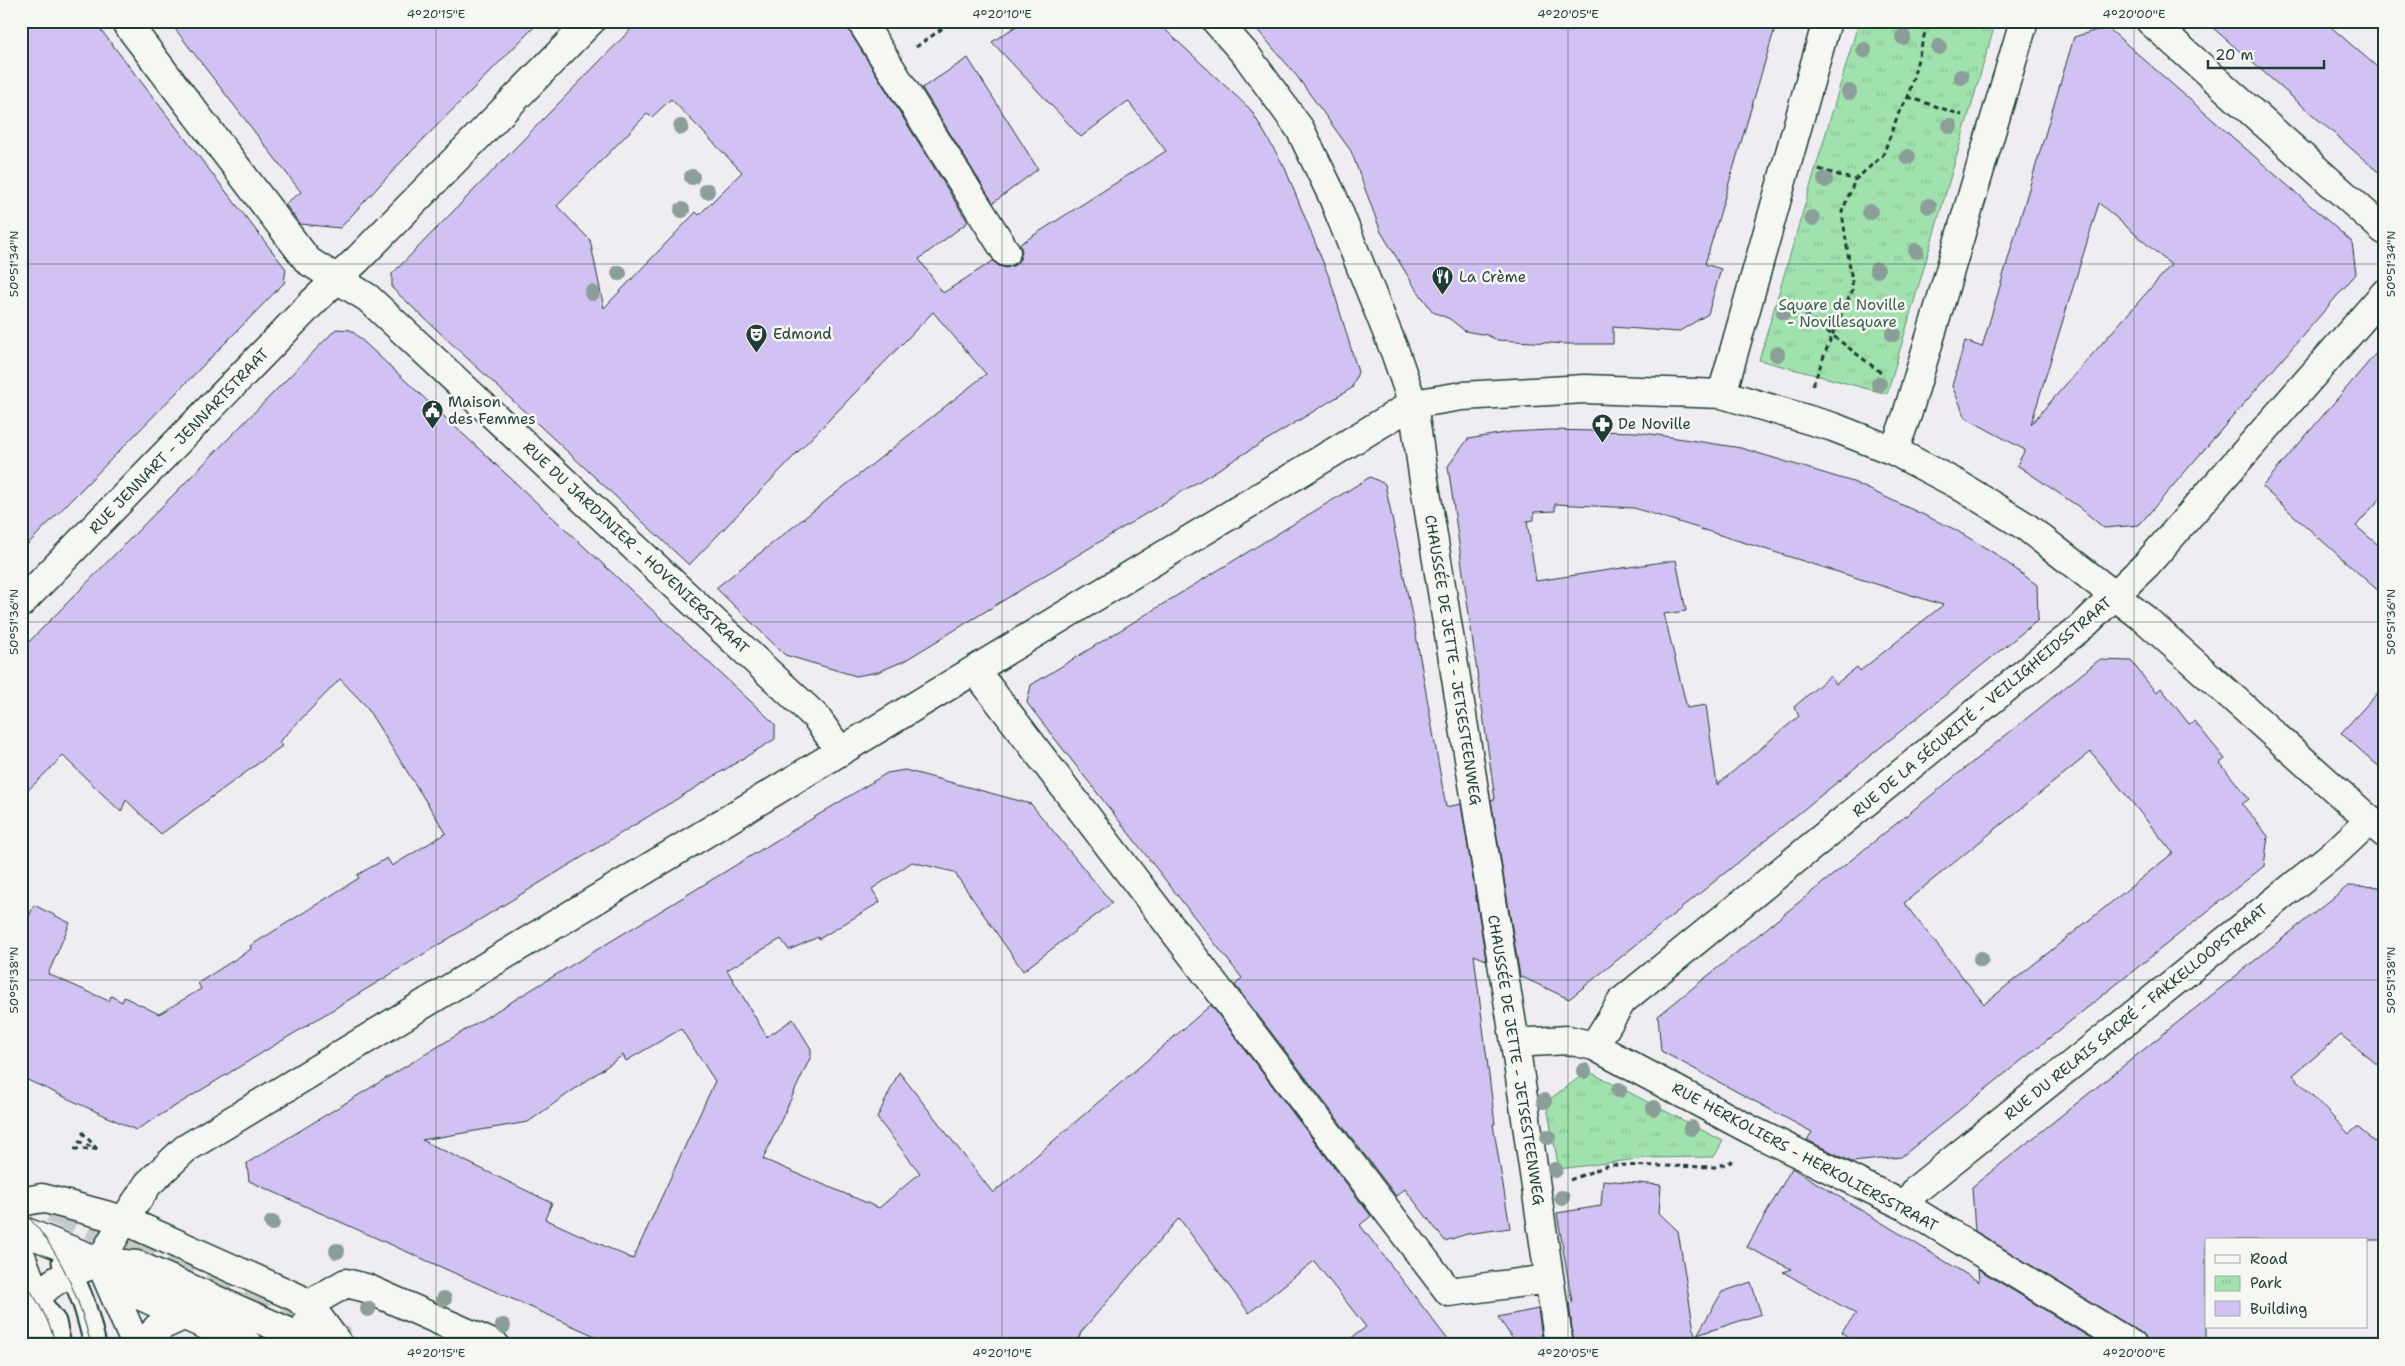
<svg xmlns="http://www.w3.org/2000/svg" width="2405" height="1366" viewBox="0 0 2405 1366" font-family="'Shantell Sans',sans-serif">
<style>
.park{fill:url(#park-tufts);stroke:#609070}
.building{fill:#d2c2f3;stroke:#1f3d34;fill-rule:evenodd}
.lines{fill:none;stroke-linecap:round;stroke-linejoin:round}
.trunk-tunnel{stroke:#c5c9cc;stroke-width:28;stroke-dasharray:28 14;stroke-linecap:butt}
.service-casing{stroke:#1f3d34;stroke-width:25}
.minor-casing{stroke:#1f3d34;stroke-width:31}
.secondary-casing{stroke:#1f3d34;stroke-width:31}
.primary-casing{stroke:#1f3d34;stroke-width:31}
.path{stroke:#1f3d34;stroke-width:3;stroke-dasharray:5 4;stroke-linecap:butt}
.service{stroke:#f6f6f2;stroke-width:21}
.minor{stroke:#f6f6f2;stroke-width:28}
.secondary{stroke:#f6f6f2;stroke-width:28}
.primary{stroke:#f6f6f2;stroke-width:28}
.tram{stroke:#1f3d34;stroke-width:1}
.tree{fill:#8b9e97}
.ticks{fill:none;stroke:#1f3d34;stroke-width:1;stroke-opacity:0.45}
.labels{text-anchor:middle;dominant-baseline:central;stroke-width:5;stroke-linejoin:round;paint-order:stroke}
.poi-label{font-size:15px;fill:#1f3d34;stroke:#f6f6f2;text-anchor:start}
.park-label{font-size:15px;fill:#395e4c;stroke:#f6f6f2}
.street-label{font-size:15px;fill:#1f3d34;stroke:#f6f6f2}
.neatline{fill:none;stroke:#1f3d34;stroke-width:2}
.ticks-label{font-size:12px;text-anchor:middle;fill:#1f3d34}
</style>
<defs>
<pattern id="park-tufts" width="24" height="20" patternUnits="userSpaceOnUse" patternTransform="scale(1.25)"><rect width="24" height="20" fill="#a0e2ad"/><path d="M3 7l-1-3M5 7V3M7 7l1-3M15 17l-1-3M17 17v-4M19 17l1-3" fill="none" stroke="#89c395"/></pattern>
</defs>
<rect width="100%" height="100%" fill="#efecf2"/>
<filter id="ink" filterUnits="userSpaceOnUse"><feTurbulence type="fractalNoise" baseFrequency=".02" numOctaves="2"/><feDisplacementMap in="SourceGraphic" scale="10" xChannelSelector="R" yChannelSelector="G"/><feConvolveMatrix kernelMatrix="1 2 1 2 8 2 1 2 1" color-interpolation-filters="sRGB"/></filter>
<g filter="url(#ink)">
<path class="park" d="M1859,21H1996L1887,394L1759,360Z
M1588,1071L1723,1141L1714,1157L1646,1158L1559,1169L1546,1102Z"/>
<path class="building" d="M21,21H94L286,269L284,283L21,551Z
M169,21H540L403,160L340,228L300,224L285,204L301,192Z
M639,21H845L848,29L968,222L919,259L943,293L993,261L999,266L1006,268L1015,265L1020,259L1022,251L1020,244L1166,151L1128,101L1081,137L992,42L1024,21H1156L1251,110L1285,168L1331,282L1358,372L1352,388L904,661L878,672L856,676L785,655L716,588L986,374L933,312L689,565L392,288V274ZM671,99L742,172L699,215L696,212L604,308L590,240L557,206L647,114L652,117Z
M1250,21H1777L1705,264L1721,269L1708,314L1678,332L1613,327V344H1569L1497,340L1487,335L1465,331L1450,319L1433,312L1414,286L1381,232L1351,151L1296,75Z
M2205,21H2324L2384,73V177Z
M2107,27L2352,242L2356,274L2139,525L2104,528L2079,507L2017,465L2025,450L1966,418L1952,386L1965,341L1982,347L2074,37ZM2099,203L2171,265L2031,424Z
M968,58L1038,169L993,203L922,88Z
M336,329L351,330L775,724V739L136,1130L21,1077V935L34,905L70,923L48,974L109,1001L111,996L122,1002L124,997L159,1014L201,989L198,983L251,949L250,946L359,878L357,875L387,858L392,866L446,833L365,705L340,679L279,742L282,746L161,834L126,800L121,812L63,756L21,797V650Z
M2384,344V494L2356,526L2384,550V596L2262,487Z
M1550,430L1638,432L1741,448L1853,482L1954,529L1994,553L2037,585L2038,620L1569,999L1520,976L1491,800L1495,799L1448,466L1468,439L1511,432ZM1555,504L1634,508L1943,605L1860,671L1857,667L1836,684L1830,676L1794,707L1799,716L1717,785L1706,705L1687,708L1664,614L1686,611L1676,560L1536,581L1527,521L1534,520V512L1555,511Z
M1370,477L1385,484L1416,635L1446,807L1461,804L1486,960L1474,955L1495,1124H1493L1510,1228L1467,1234L1445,1241L1405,1189L1396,1196L1235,985L1242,978L1027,703L1031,685Z
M2099,660L2131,661L2156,693L2161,688L2189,724L2194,721L2225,759L2220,763L2249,799L2242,804L2268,836L2264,866L1901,1157L1852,1162L1807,1140L1812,1132L1661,1051L1658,1016ZM2091,752L2173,853L1984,1004L1904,903Z
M2384,686V771L2341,733Z
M905,770L1031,804L1112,903L1023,971L954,872L912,862L872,889L880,902L819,939L818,937L789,950L781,939L727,970L767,1037L793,1019L811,1049V1056L763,1159L879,1208L920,1173L877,1118L899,1072L993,1193L1211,1005L1371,1216L1360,1225L1452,1345H1342L1366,1327L1314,1261L1249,1313L1179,1218L1081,1332L1076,1345H615L249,1181L247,1163L887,773ZM681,1029L715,1081L633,1259L545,1219L552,1203L422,1140L528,1122L623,1055L626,1061Z
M2348,886L2384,887V1070L2341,1035L2293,1075L2349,1134L2357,1127L2384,1149V1240H2206V1345H2148L2145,1337L2140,1332L1975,1231L1972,1187Z
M1792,1168L1979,1282L1978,1269L2102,1345H1859L1841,1332L1856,1314L1783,1272L1791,1269L1747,1247Z
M1603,1180L1661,1185L1659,1213L1678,1231L1695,1337L1671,1345H1574L1569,1303L1572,1302L1557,1213L1601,1206Z
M1751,1282L1761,1314L1697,1335L1722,1292Z
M1538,1309L1543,1345H1517L1498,1317Z"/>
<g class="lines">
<path class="trunk-tunnel" d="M52,1209L354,1345"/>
<defs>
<path id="service" d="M63,1262C81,1287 88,1315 95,1345
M37,1298L55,1322L60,1345"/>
<path id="minor" d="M125,21L308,261L368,298L816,717L840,751
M861,21L1006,252
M1216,21L1247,56L1300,129L1332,195L1395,352L1413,404L1423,474L1515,1043L1559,1345
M2150,21L2384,230
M1722,394L1827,21
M1894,451L1907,415L2024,21
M21,603L313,302L359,258L591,21
M975,670L1449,1292L1549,1279
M1515,1043L1568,1040L1594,1046L1749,1129L1905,1206L2132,1345
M1594,1046L1622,1001L2086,623L2146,565L2384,294
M1905,1206L1917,1189L2337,851L2370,820
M100,1262L124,1220L148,1184L185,1149L1413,404L1462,396L1585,389L1722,394L1833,427L1894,451L1957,484L2025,526L2146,620L2384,833
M303,1333L318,1299L346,1283L366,1288L495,1345"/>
<path id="secondary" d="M21,1256L37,1298
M33,1345L37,1298C50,1279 78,1270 100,1262L136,1345
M145,1345L157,1328L183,1316"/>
<path id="primary" d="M21,1202L42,1198L124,1220L298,1298L319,1318L339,1345
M21,1230L100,1262L137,1265L318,1345
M100,1262L141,1296L249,1345"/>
</defs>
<use href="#service" class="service-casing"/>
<use href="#minor" class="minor-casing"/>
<use href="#secondary" class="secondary-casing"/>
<use href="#primary" class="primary-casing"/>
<path class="path" d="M916,47L953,21
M1908,97L1962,115
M1819,169L1855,180
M1784,298L1884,375
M1813,385L1832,335L1853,289L1842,212L1855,180L1883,155L1899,112L1908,97L1928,21
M82,1132L97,1149
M78,1141L94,1148
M74,1149H97
M1570,1180L1609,1165L1715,1167L1731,1162L1733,1159"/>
<use href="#service" class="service"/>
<use href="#minor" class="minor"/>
<use href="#secondary" class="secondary"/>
<use href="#primary" class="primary"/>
<path class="tram" d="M21,1209C59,1248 78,1293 91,1345
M21,1277C37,1299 49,1319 56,1345"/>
</g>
<g class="tree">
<circle cx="1903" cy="37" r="8"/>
<circle cx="1939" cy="47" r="8"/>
<circle cx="1864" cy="50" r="8"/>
<circle cx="1961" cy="77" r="8"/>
<circle cx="1849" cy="92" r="8"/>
<circle cx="1950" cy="126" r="8"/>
<circle cx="681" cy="127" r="8"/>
<circle cx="1908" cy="157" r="8"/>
<circle cx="692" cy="177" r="8"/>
<circle cx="1825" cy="180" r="8"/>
<circle cx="707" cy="191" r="8"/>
<circle cx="1929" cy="206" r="8"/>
<circle cx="682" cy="210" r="8"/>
<circle cx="1870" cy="212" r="8"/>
<circle cx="1812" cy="218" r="8"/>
<circle cx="1916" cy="251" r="8"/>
<circle cx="1877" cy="270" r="8"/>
<circle cx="619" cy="273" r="8"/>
<circle cx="592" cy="293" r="8"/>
<circle cx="1784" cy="312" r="8"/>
<circle cx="1893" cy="334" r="8"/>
<circle cx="1777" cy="354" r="8"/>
<circle cx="1879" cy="384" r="8"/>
<circle cx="1981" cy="959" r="8"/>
<circle cx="1584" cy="1071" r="8"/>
<circle cx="1619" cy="1090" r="8"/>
<circle cx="1544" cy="1101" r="8"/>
<circle cx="1654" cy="1108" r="8"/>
<circle cx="1691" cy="1128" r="8"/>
<circle cx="1548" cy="1137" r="8"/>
<circle cx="1555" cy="1170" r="8"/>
<circle cx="1562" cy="1198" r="8"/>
<circle cx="272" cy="1223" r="8"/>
<circle cx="337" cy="1251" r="8"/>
<circle cx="444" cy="1299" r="8"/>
<circle cx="368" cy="1309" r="8"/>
<circle cx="503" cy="1326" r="8"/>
</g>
</g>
<path class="ticks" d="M436,21V1345M1002,21V1345M1568,21V1345M2134,21V1345M21,264H2384M21,622H2384M21,980H2384M21,1337H2384"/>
<defs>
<symbol id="restaurant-pin" viewBox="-11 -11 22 30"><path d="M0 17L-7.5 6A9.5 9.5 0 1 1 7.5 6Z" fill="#1f3d34" stroke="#f6f6f2"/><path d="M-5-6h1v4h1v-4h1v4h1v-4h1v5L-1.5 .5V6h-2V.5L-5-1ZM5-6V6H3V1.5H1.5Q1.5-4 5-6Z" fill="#fff"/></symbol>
<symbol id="theatre-pin" viewBox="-11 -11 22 30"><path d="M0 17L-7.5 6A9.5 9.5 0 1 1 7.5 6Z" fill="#1f3d34" stroke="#f6f6f2"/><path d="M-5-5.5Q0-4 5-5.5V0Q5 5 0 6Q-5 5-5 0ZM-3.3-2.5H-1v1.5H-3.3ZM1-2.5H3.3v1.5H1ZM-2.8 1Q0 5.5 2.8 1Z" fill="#fff"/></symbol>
<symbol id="civic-pin" viewBox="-11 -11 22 30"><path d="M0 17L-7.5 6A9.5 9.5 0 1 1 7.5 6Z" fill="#1f3d34" stroke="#f6f6f2"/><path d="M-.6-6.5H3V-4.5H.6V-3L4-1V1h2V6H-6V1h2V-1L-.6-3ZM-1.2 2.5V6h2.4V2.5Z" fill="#fff"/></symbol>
<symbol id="pharmacy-pin" viewBox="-11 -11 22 30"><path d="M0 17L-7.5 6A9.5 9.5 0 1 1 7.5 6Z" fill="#1f3d34" stroke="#f6f6f2"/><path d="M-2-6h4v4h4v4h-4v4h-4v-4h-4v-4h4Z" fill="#fff"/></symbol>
</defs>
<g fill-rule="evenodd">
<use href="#restaurant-pin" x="1430" y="264" width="25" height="34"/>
<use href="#theatre-pin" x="744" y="322" width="25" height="34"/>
<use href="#civic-pin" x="420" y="398" width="25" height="34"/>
<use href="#pharmacy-pin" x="1590" y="412" width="25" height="34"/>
</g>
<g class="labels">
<g class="poi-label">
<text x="1459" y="277">La Crème</text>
<text x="773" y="334">Edmond</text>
<text x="448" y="402">Maison<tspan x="448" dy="17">des Femmes</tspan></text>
<text x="1618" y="424">De Noville</text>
</g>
<g class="park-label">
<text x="1842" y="305">Square de Noville<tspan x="1842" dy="17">- Novillesquare</tspan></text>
</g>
<g class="street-label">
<text transform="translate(179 441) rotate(-46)">RUE JENNART - JENNARTSTRAAT</text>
<text transform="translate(636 548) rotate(43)">RUE DU JARDINIER - HOVENIERSTRAAT</text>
<text transform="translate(1453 660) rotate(81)">CHAUSSÉE DE JETTE - JETSESTEENWEG</text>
<text transform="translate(1982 707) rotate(-40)">RUE DE LA SÉCURITÉ - VEILIGHEIDSSTRAAT</text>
<text transform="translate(2136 1012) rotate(-39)">RUE DU RELAIS SACRÉ - FAKKELLOOPSTRAAT</text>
<text transform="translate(1516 1060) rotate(81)">CHAUSSÉE DE JETTE - JETSESTEENWEG</text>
<text transform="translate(1805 1157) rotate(28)">RUE HERKOLIERS - HERKOLIERSSTRAAT</text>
</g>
</g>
<rect width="2405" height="1366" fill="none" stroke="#f6f6f2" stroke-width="55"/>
<rect x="2205" y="1238" width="162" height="90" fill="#f6f6f2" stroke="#a0aca6"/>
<rect x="2215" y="1255" width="25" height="8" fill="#f6f6f2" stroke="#a0aca6"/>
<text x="2250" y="1264" font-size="15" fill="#1f3d34">Road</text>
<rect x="2215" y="1276" width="25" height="15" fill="url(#park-tufts)" stroke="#a0aca6"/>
<text x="2250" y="1288" font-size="15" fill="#1f3d34">Park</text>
<rect x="2215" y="1301" width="25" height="15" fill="#d2c2f3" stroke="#a0aca6"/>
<text x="2250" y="1314" font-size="15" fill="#1f3d34">Building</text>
<path d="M2208 60v8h116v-8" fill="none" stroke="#1f3d34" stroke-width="2.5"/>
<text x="2215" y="60" font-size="15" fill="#1f3d34" stroke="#f6f6f2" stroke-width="4" paint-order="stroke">20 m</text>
<rect x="28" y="28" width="2350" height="1310" class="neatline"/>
<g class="ticks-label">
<text x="436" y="18">4°20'15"E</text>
<text x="1002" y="18">4°20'10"E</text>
<text x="1568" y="18">4°20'05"E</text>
<text x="2134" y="18">4°20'00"E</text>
<text transform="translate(2391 264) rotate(-90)" y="4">50°51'34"N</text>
<text transform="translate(14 264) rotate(-90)" y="4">50°51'34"N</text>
<text transform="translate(2391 622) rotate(-90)" y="4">50°51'36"N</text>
<text transform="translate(14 622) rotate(-90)" y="4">50°51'36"N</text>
<text transform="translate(2391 980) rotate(-90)" y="4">50°51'38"N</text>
<text transform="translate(14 980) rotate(-90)" y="4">50°51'38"N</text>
<text x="436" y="1357">4°20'15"E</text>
<text x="1002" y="1357">4°20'10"E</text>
<text x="1568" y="1357">4°20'05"E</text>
<text x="2134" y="1357">4°20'00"E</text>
</g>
</svg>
